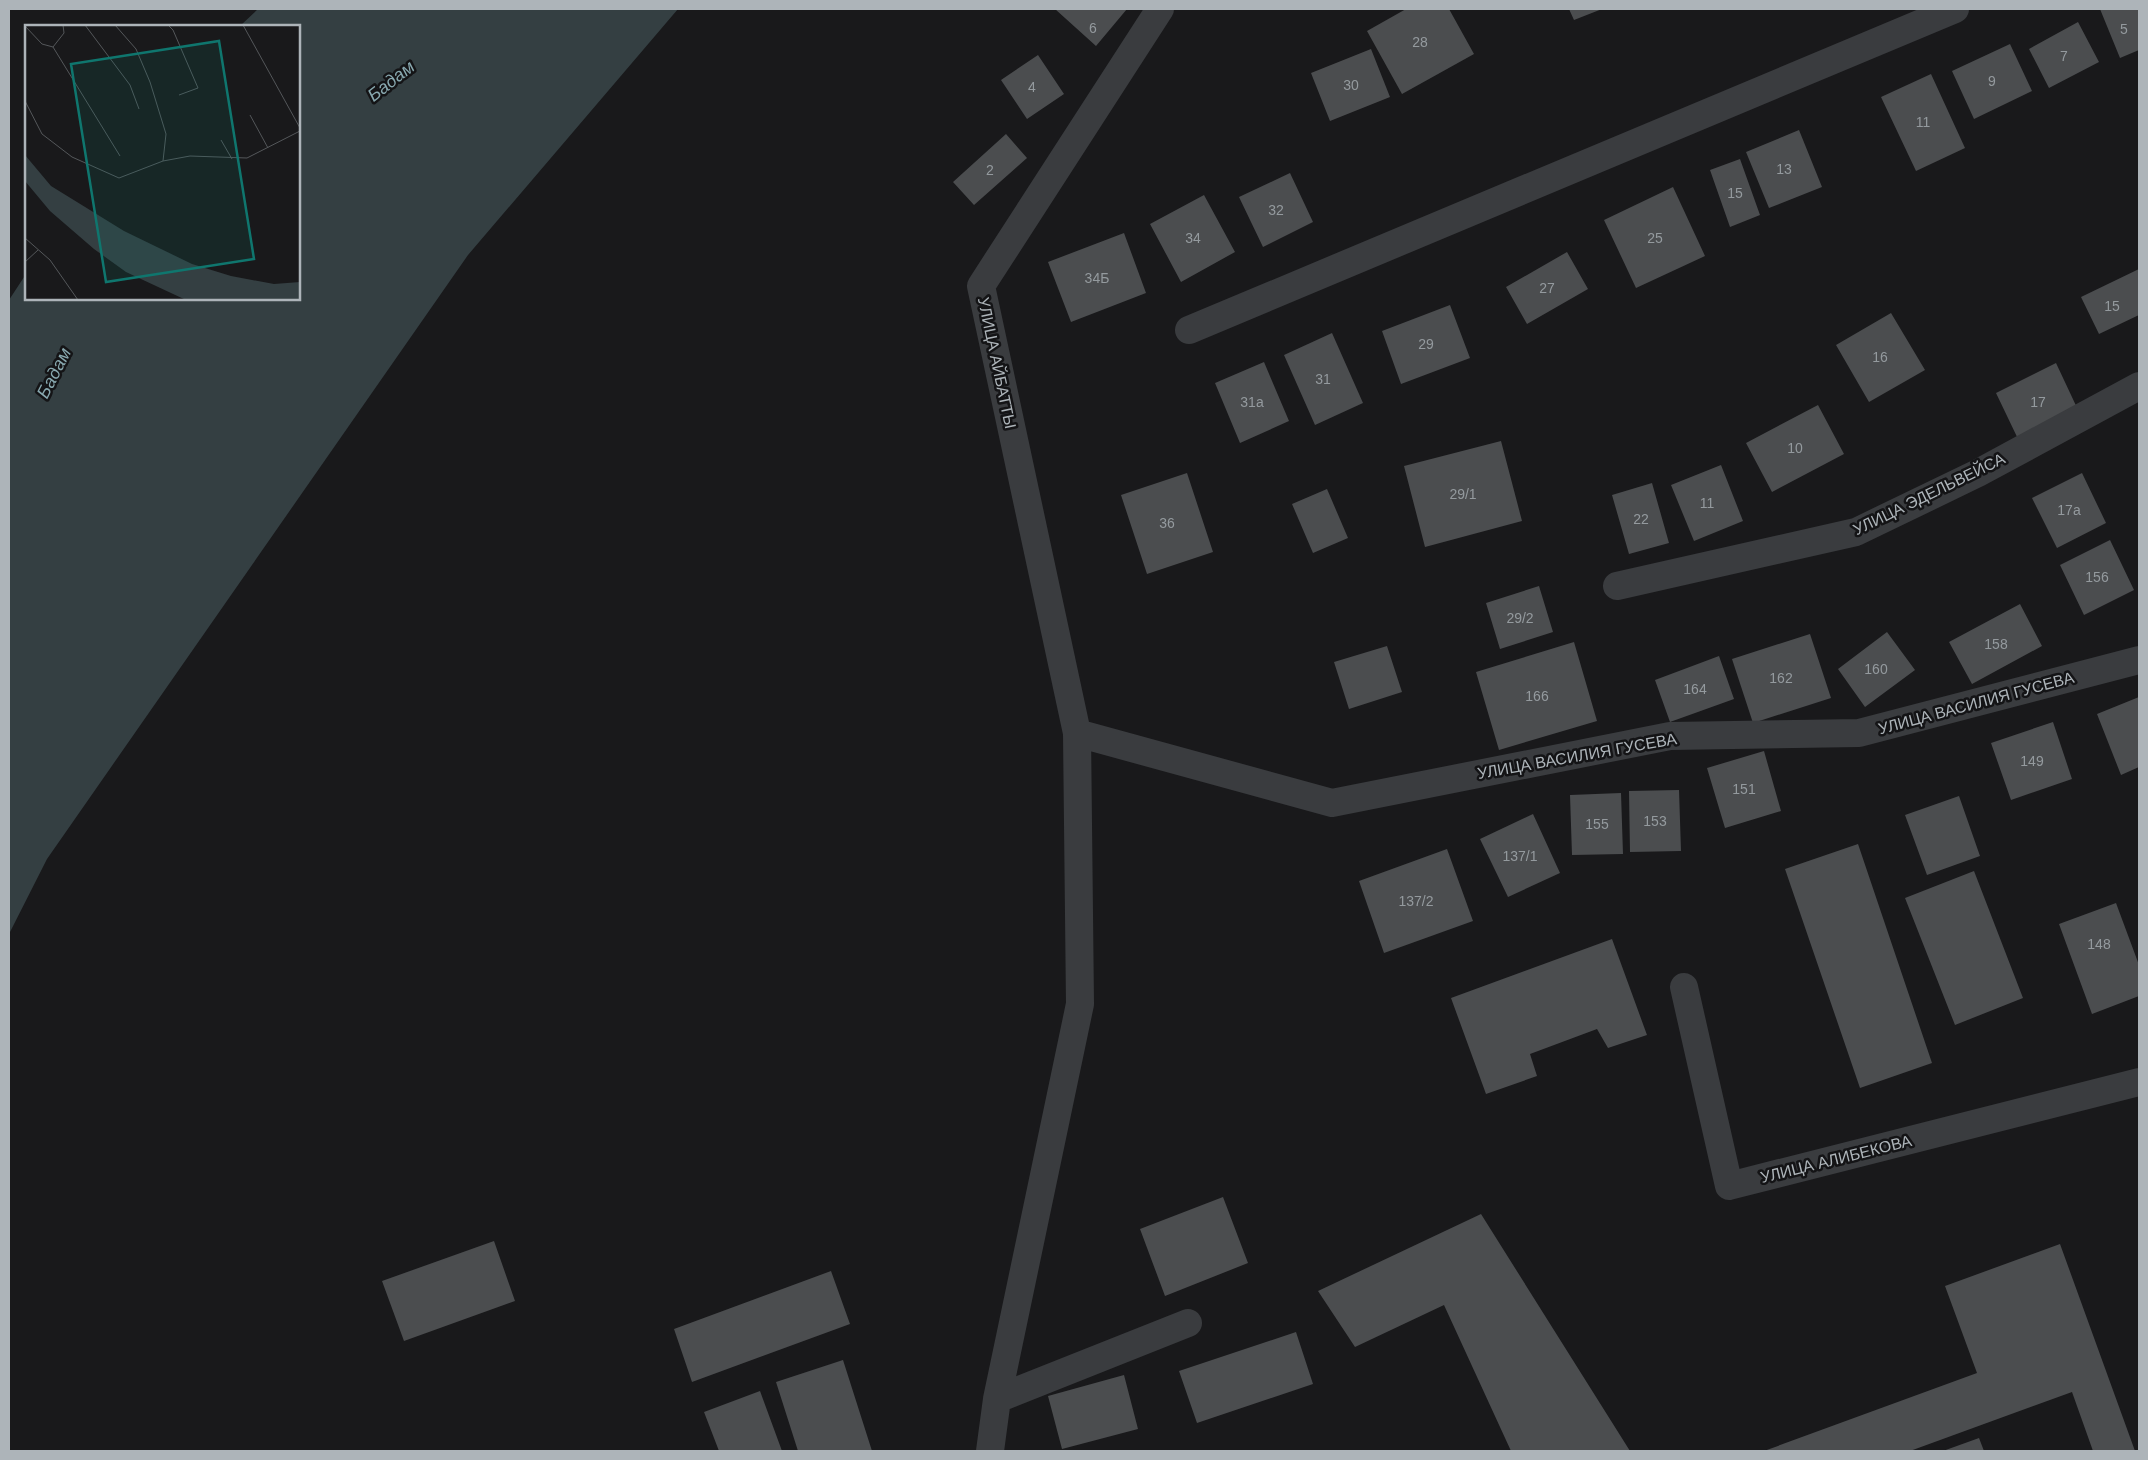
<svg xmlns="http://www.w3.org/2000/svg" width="2148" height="1460" viewBox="0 0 2148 1460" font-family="Helvetica,sans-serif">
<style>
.water{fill:#343f42}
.building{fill:#4b4d4f}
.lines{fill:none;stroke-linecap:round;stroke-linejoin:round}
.minor{stroke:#3a3c3f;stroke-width:28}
.labels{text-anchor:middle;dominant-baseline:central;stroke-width:5;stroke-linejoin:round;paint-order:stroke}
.number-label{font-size:14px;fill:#949a9e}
.street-label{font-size:16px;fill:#adb4b9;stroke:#141416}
.water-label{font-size:18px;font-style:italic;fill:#88a8af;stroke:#141416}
.inset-road{fill:none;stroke:#54575a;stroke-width:1}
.view{fill:#0f766e;fill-opacity:0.15;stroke:#0f766e;stroke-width:2.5}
.inset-edge{fill:none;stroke:#adb4b9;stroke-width:2.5}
</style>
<rect width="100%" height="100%" fill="#19191b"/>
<path class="water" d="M258,9H678L468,255L47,859L9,934V300L26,274V299H299V26H240Z"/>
<path class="building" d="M1055,9H1127L1096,46Z
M1406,9H1449L1474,54L1402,94L1367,31Z
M1569,9H1602L1574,20Z
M2100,9H2139V50L2120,58Z
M2078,22L2099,62L2049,88L2029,49Z
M2010,44L2032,91L1974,119L1952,71Z
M1371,49L1390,97L1330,121L1311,73Z
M1038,55L1064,94L1027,119L1001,80Z
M1931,74L1965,148L1916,171L1881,97Z
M1799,130L1822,187L1769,208L1746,152Z
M1006,134L1027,158L974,205L953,182Z
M1740,159L1760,215L1730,227L1710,170Z
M1290,173L1313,222L1263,247L1239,197Z
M1673,187L1705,256L1636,288L1604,220Z
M1204,195L1235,252L1181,282L1150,224Z
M1124,233L1146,293L1071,322L1048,262Z
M1567,252L1588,289L1527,324L1506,287Z
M2139,269V315L2099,334L2081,297Z
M1450,305L1470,358L1401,384L1382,331Z
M1891,313L1925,370L1869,402L1836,345Z
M1332,333L1363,403L1315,425L1284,355Z
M1264,362L1289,421L1240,443L1215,383Z
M2056,363L2079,412L2019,441L1996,393Z
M1818,405L1844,454L1772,492L1746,443Z
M1501,441L1522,521L1425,547L1404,466Z
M1721,465L1743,521L1694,541L1671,485Z
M1187,473L1213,552L1147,574L1121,495Z
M2082,473L2106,523L2057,548L2032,498Z
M1652,483L1669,543L1629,554L1612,495Z
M1327,489L1348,538L1313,553L1292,504Z
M2110,540L2134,590L2084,615L2060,565Z
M1539,586L1553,632L1500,649L1486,603Z
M2020,604L2042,646L1972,684L1949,642Z
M1887,632L1915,670L1865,707L1838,669Z
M1810,634L1831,698L1753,723L1732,659Z
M1574,642L1597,721L1499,750L1476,672Z
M1387,646L1402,692L1349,709L1334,662Z
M1719,656L1734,699L1670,722L1655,680Z
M2139,697V767L2121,775L2097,714Z
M2053,722L2072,779L2011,800L1991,743Z
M1764,751L1781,811L1725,828L1707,768Z
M1679,790L1681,851L1630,852L1629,791Z
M1621,793L1623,854L1572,855L1570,795Z
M1959,796L1980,856L1927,875L1905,815Z
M1533,814L1560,873L1508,897L1480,839Z
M1858,844L1932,1063L1860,1088L1785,869Z
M1447,849L1473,921L1384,953L1359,881Z
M1974,871L2023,998L1955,1025L1905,898Z
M2116,903L2139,965V996L2092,1014L2059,924Z
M1612,939L1647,1035L1608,1048L1597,1029L1530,1054L1537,1076L1486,1094L1451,998Z
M1223,1197L1248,1263L1165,1296L1140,1229Z
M1481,1214L1630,1451H1511L1444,1305L1355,1347L1318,1291Z
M494,1241L515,1301L404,1341L382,1281Z
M2060,1244L2135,1451H2093L2072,1392L1910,1451H1764L1977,1373L1945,1286Z
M831,1271L850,1324L692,1382L674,1329Z
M1296,1332L1313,1384L1197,1423L1179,1371Z
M843,1360L872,1451H798L776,1382Z
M1124,1375L1138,1429L1062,1449L1048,1396Z
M760,1391L782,1451H719L704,1412Z
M1979,1438L1984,1451H1943Z"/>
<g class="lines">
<path class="minor" d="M1189,330L1955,9
M1617,586L1856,532L1978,473L2139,386
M1077,733L1332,803L1670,736L1859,733L2139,660
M1684,987L1729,1186L2139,1082
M997,1399L1188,1323
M990,1451L997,1399L1080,1004L1077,733L981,286L1160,9"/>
</g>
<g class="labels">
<g class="number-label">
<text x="1093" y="28">6</text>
<text x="2124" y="29">5</text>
<text x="1420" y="42">28</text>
<text x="2064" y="56">7</text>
<text x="1992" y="81">9</text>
<text x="1351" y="85">30</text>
<text x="1032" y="87">4</text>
<text x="1923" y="122">11</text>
<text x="1784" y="169">13</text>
<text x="990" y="170">2</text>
<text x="1735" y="193">15</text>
<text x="1276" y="210">32</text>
<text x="1193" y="238">34</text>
<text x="1655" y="238">25</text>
<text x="1097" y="278">34Б</text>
<text x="1547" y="288">27</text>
<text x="2112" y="306">15</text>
<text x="1426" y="344">29</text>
<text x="1880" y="357">16</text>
<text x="1323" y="379">31</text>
<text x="1252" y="402">31а</text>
<text x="2038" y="402">17</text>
<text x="1795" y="448">10</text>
<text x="1463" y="494">29/1</text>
<text x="1707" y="503">11</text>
<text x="2069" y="510">17а</text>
<text x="1641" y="519">22</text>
<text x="1167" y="523">36</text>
<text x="2097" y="577">156</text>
<text x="1520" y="618">29/2</text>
<text x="1996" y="644">158</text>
<text x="1876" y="669">160</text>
<text x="1781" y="678">162</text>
<text x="1695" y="689">164</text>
<text x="1537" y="696">166</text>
<text x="2032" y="761">149</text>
<text x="1744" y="789">151</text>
<text x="1655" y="821">153</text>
<text x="1597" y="824">155</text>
<text x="1520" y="856">137/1</text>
<text x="1416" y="901">137/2</text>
<text x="2099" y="944">148</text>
</g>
<g class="street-label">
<text transform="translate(997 363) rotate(78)">УЛИЦА АЙБАТТЫ</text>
<text transform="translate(1929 494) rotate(-26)">УЛИЦА ЭДЕЛЬВЕЙСА</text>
<text transform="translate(1976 703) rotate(-15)">УЛИЦА ВАСИЛИЯ ГУСЕВА</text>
<text transform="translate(1577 756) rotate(-10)">УЛИЦА ВАСИЛИЯ ГУСЕВА</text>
<text transform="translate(1836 1159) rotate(-14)">УЛИЦА АЛИБЕКОВА</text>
</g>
<g class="water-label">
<text transform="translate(391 81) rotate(-38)">Бадам</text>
<text transform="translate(54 373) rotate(-63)">Бадам</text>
</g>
</g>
<g transform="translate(25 25)">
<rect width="275" height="275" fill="#19191b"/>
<path d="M0,130L26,161L99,206L167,239L206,251L249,259L275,257V275H161L101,247L69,224L25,186L0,156Z" fill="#343f42"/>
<path class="inset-road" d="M38,0L39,8L28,22L95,131M60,0L105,60L114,84M90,0L111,24L125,57L141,109L138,136M143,0L148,5L173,63L154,70M218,0L275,103M0,1L17,19L28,22M0,76L17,109L47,132L94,153L138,136L165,131L222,133L275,106M225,90L243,123M196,115L207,134M0,213L25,235L53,275M0,237L13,225"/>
<path class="view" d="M194,16L229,234L81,257L46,39Z"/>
<rect width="275" height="275" class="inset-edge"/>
</g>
<rect width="2148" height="1460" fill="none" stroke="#adb4b9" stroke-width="20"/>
</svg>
